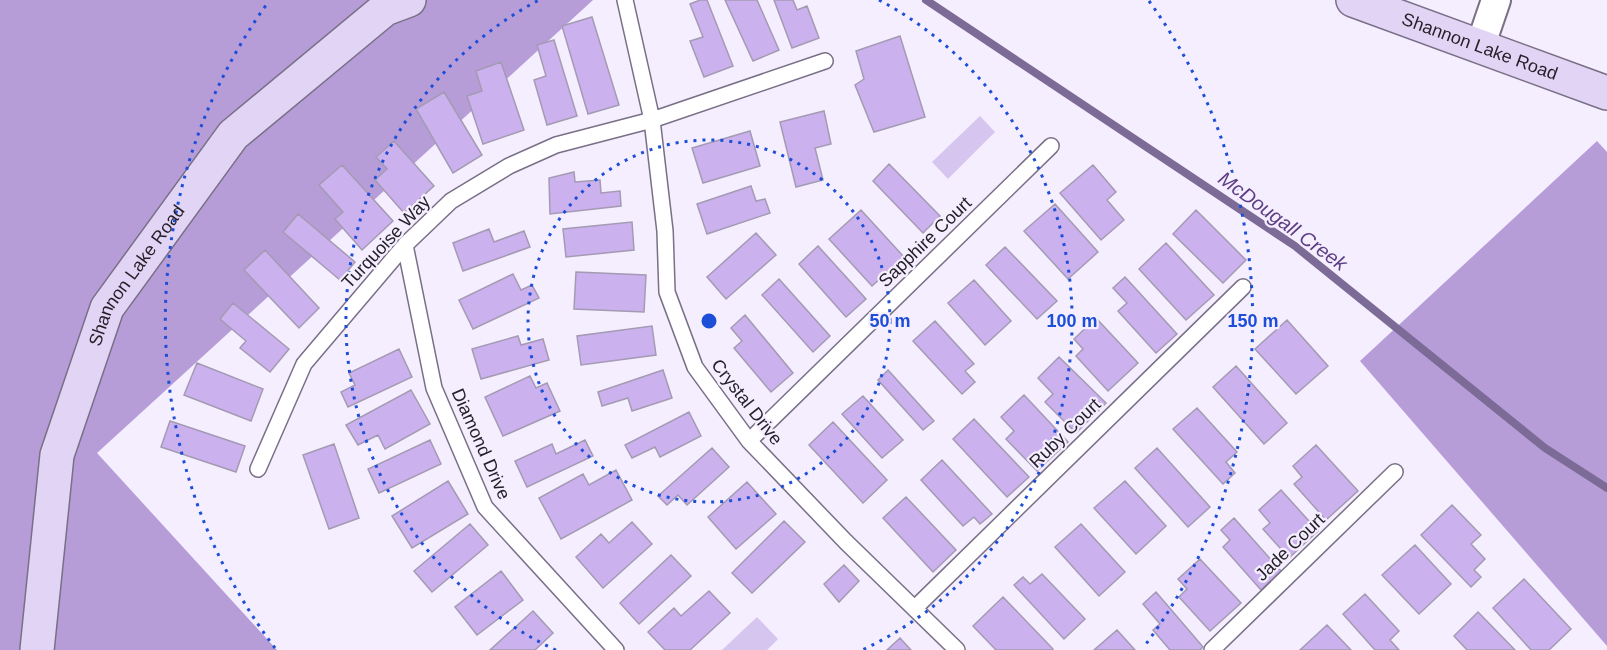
<svg xmlns="http://www.w3.org/2000/svg" width="1607" height="650" viewBox="0 0 1607 650" font-family="Arial,sans-serif">
<style>
.green{fill:#d6c5ee}
.forest{fill:#b69dd8}
.lines{fill:none;stroke-linecap:round;stroke-linejoin:round}
.stream{stroke:#7d6b97;stroke-width:8}
.building{fill:#cbb2ee;stroke:#a49ab3;stroke-width:1.5}
.service-casing{stroke:#796f87;stroke-width:18}
.minor-casing{stroke:#796f87;stroke-width:32}
.secondary-casing{stroke:#796f87;stroke-width:36}
.service{stroke:#fff;stroke-width:15}
.minor{stroke:#fff;stroke-width:28}
.secondary{stroke:#e2d4f4;stroke-width:33}
.ring{fill:none;stroke:#1d4ed8;stroke-width:3;stroke-dasharray:3 6}
.labels{text-anchor:middle;dominant-baseline:central;stroke-width:4.5;stroke-linejoin:round;paint-order:stroke}
.street-label{font-size:18px;fill:#231f28;stroke:#f4eefe}
.water-label{font-size:20px;font-style:italic;fill:#5f3e85;stroke:#f4eefe}
.centre{fill:#1d4ed8;stroke:#f4eefe;stroke-width:3}
.ring-label{font-size:18px;text-anchor:middle;font-weight:bold;fill:#1d4ed8;stroke:#f4eefe;stroke-width:4.5;stroke-linejoin:round;paint-order:stroke}
</style>
<rect width="100%" height="100%" fill="#f4eefe"/>
<path class="green" d="M980,116L995,132L948,179L932,162Z
M757,617L778,639L767,650H722Z"/>
<path class="forest" d="M0,0H593L97,453L277,650H0Z
M1597,141L1607,152V646L1360,361Z"/>
<g class="lines">
<path class="stream" d="M926,0L1295,246L1545,448L1607,488"/>
</g>
<path class="building" d="M700,0H707L733,66L704,77L690,41L703,37L690,4Z
M725,0H757L779,50L753,61Z
M774,0H793L797,10L807,6L819,38L792,48Z
M592,17L619,105L588,114L562,26Z
M900,36L925,117L874,132L855,85L864,79L856,51Z
M554,40L577,116L547,125L534,80L546,76L537,45Z
M501,62L524,130L483,144L467,96L482,91L476,71Z
M444,92L482,155L453,173L416,109Z
M824,111L831,144L815,148L823,180L796,187L780,122Z
M750,131L760,166L703,183L692,148Z
M394,141L434,186L404,213L375,180L387,169L376,157Z
M889,164L940,216L923,233L873,181Z
M342,165L393,221L362,250L335,219L343,212L319,185Z
M1093,165L1116,192L1107,200L1124,220L1101,240L1060,193Z
M574,172L575,182L600,180L601,193L620,191L621,206L550,214L549,178Z
M751,186L756,201L765,199L770,213L707,234L697,204Z
M1055,204L1098,252L1068,279L1024,231Z
M861,210L904,257L872,286L829,239Z
M1196,210L1246,260L1223,283L1173,234Z
M298,214L355,262L340,280L283,232Z
M632,222L634,250L566,257L563,229Z
M489,229L494,242L524,231L530,247L463,271L453,243Z
M756,233L776,255L726,299L707,277Z
M1166,243L1214,295L1186,320L1139,269Z
M818,246L866,299L846,317L799,264Z
M1005,247L1057,301L1037,319L986,265Z
M265,250L319,308L299,328L244,270Z
M576,272L646,275L644,312L574,309Z
M513,274L521,290L532,285L539,298L473,329L459,300Z
M1125,277L1177,334L1156,353L1118,311L1127,303L1113,288Z
M779,279L830,336L813,352L762,295Z
M974,280L1011,321L985,345L948,303Z
M233,303L289,349L270,372L240,348L246,341L220,319Z
M745,315L793,373L771,392L734,348L742,341L731,328Z
M1096,318L1138,363L1108,391L1076,356L1083,349L1074,339Z
M1287,320L1328,366L1296,394L1255,349Z
M935,321L974,364L965,371L975,382L962,394L913,341Z
M652,326L656,355L581,365L577,336Z
M518,336L521,345L543,339L549,360L481,379L472,349Z
M399,349L412,377L348,407L341,392L355,385L349,373Z
M1059,357L1106,403L1076,433L1045,402L1053,394L1038,378Z
M197,363L263,389L251,421L184,395Z
M1236,366L1287,423L1264,444L1213,387Z
M663,370L672,398L632,411L628,398L602,406L598,392Z
M888,370L934,421L923,430L878,380Z
M530,376L536,388L547,383L560,411L503,436L485,397Z
M411,390L430,424L385,449L378,435L358,445L346,425Z
M1024,395L1068,442L1037,471L1006,439L1014,431L1001,417Z
M863,396L903,440L882,458L842,414Z
M1197,408L1237,452L1226,462L1235,473L1223,484L1173,429Z
M689,412L701,436L660,457L655,447L632,458L625,445Z
M974,419L1029,477L1007,497L953,439Z
M170,421L245,446L236,472L161,447Z
M833,422L887,480L863,503L809,445Z
M430,440L441,464L379,493L368,469Z
M585,440L593,456L527,487L515,461L552,444L556,454Z
M334,444L359,518L329,529L303,455Z
M1316,445L1358,491L1326,520L1294,484L1302,477L1293,466Z
M712,448L729,467L687,505L678,495L667,505L658,496Z
M1157,448L1210,507L1188,527L1135,468Z
M942,460L992,514L980,524L974,517L963,526L921,480Z
M616,470L632,500L561,539L539,498L583,474L589,485Z
M448,481L468,514L412,548L392,516Z
M1125,481L1166,526L1136,554L1094,508Z
M747,482L776,514L736,549L708,517Z
M1281,490L1318,531L1289,558L1263,529L1270,523L1259,510Z
M906,497L956,550L933,572L883,518Z
M1452,505L1481,535L1471,544L1485,559L1474,570L1481,577L1471,587L1421,535Z
M1234,518L1281,571L1261,590L1223,547L1230,540L1221,530Z
M784,521L805,542L752,593L732,573Z
M632,522L652,544L603,588L576,557L601,534L609,543Z
M470,524L488,545L432,592L414,571Z
M1081,524L1125,572L1099,596L1055,547Z
M1415,545L1451,584L1419,614L1382,575Z
M671,555L691,576L639,624L620,603Z
M1200,559L1241,603L1210,631L1179,597L1187,589L1178,579Z
M844,565L859,581L839,602L824,584Z
M501,571L523,600L477,635L455,607Z
M1042,574L1085,619L1064,639L1014,585L1023,577L1030,584Z
M1524,579L1571,629L1549,650H1531L1493,608Z
M709,591L730,613L690,650H665L648,632L674,608L681,616Z
M1156,592L1203,647L1200,650H1170L1153,630L1160,624L1143,604Z
M1365,594L1399,631L1390,640L1399,650H1375L1343,614Z
M1003,597L1053,649L1051,650H996L973,626Z
M533,611L553,633L535,650H490Z
M1478,612L1515,650H1467L1454,636Z
M1327,625L1351,650H1300Z
M1117,630L1135,650H1094Z
M900,638L911,650H887Z"/>
<g class="lines">
<defs>
<path id="service" d="M625,0L652,120L665,231L667,292L695,367L749,441L846,542L957,650
M405,245L434,388L485,507L616,650
M749,441L1051,146
M258,469L304,364L405,245L451,201L509,166L556,145L652,120L825,61
M915,608L1243,287
M1212,650L1395,472"/>
<path id="minor" d="M1480,47L1496,0"/>
<g id="secondary">
<path id="s1" d="M1353,0L1607,93"/>
<path id="s2" d="M37,650L57,455L107,308L233,135L385,9L409,0"/>
</g>
</defs>
<use href="#service" class="service-casing"/>
<use href="#minor" class="minor-casing"/>
<use href="#secondary" class="secondary-casing"/>
<use href="#service" class="service"/>
<use href="#minor" class="minor"/>
<use href="#secondary" class="secondary"/>
</g>
<g class="ring">
<circle cx="709" cy="321" r="181"/>
<path d="M556 650A363 363 0 0 1 539 0M879 0A363 363 0 0 1 862 650"/>
<path d="M275 648A544 544 0 0 1 269 1M1149 1A544 544 0 0 1 1143 648"/>
</g>
<g class="labels">
<g class="street-label">
<text stroke="none"><textPath href="#s1" startOffset="135">Shannon Lake Road</textPath></text>
<text transform="translate(386 242) rotate(-47)">Turquoise Way</text>
<text transform="translate(925 242) rotate(-44)">Sapphire Court</text>
<text stroke="none"><textPath href="#s2" startOffset="394">Shannon Lake Road</textPath></text>
<text transform="translate(747 402) rotate(52)">Crystal Drive</text>
<text transform="translate(1065 433) rotate(-44)">Ruby Court</text>
<text transform="translate(481 444) rotate(66)">Diamond Drive</text>
<text transform="translate(1290 547) rotate(-44)">Jade Court</text>
</g>
<g class="water-label">
<text transform="translate(1283 221) rotate(36)">McDougall Creek</text>
</g>
</g>
<circle cx="709" cy="321" r="9" class="centre"/>
<g class="ring-label">
<text x="890" y="327">50 m</text>
<text x="1072" y="327">100 m</text>
<text x="1253" y="327">150 m</text>
</g>
</svg>
